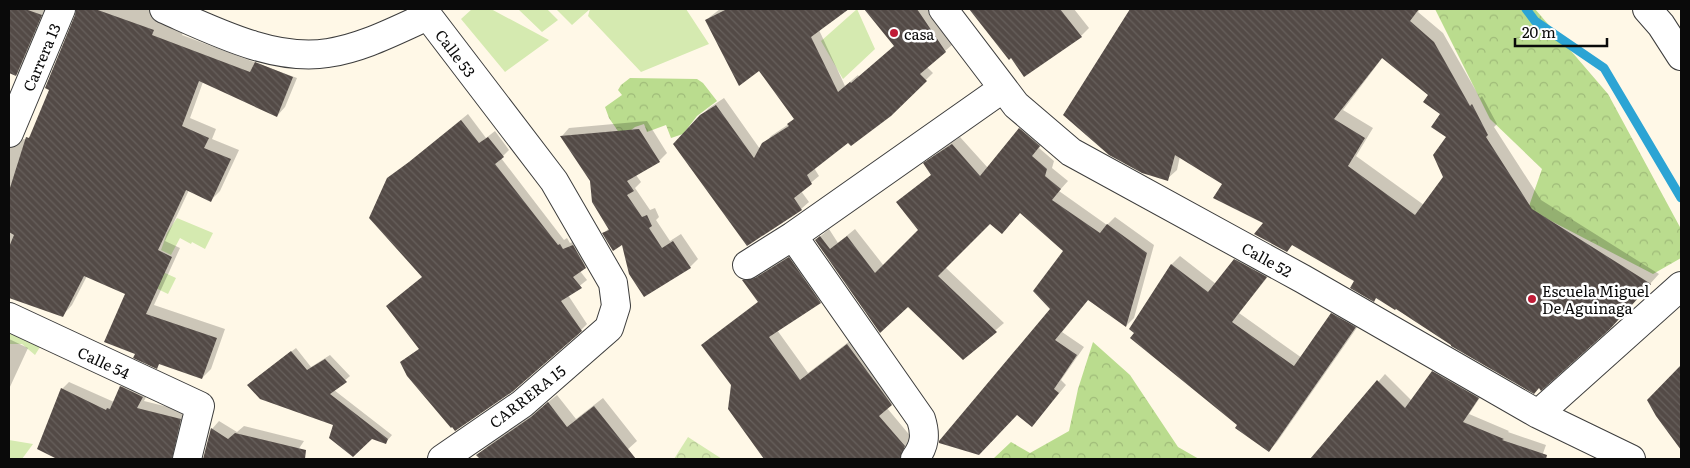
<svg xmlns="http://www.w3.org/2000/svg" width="1690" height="468" viewBox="0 0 1690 468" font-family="Literata,serif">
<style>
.grass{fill:#d5eab0}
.forest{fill:url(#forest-crowns)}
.park{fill:url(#park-crowns)}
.shadow{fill:#0003;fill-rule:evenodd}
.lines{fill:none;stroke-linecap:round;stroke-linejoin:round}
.stream{stroke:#2ca4d4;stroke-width:9}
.building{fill:url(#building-back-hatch);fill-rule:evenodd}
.minor-casing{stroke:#3d3d3d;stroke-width:30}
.minor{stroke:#fff;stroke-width:28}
.poi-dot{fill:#c01c37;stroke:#fff;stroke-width:2}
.labels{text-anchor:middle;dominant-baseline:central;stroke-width:5;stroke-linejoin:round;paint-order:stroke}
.poi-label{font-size:15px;fill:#0a0a0a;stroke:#fff;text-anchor:start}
.street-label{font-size:15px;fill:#0a0a0a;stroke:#fff}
</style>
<defs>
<pattern id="forest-crowns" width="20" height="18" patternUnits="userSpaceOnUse" patternTransform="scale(1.25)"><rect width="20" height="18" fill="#badc8e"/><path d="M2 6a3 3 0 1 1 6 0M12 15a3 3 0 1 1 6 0" fill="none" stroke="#9fbb79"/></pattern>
<pattern id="park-crowns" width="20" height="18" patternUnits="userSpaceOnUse" patternTransform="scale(1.25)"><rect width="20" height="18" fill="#d5eab0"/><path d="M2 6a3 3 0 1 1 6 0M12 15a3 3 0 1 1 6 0" fill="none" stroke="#b6c796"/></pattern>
<pattern id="building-back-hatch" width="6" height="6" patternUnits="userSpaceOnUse" patternTransform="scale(1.25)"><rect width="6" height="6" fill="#534a46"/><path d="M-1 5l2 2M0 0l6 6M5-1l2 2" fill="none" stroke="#67605c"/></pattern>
</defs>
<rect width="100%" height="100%" fill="#fff8e7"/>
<path class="grass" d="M472,9H491L549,40L505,72L461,19Z
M518,9H547L558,20L542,32Z
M556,9H686L709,44L641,72L588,16L590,9L572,25Z
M857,9L875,49L843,79L821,41Z
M177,218L213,233L205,249L192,242L191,244L180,238L171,255L161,250L167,233Z
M126,255L176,278L168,294L119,270Z
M9,306L45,339L35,355L22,344H9Z
M9,440L33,444L22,459H9Z"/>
<path class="forest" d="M1435,9H1535L1608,94L1681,229V258L1653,274L1528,209L1542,169L1490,119Z
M630,78L697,79L703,83L717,101L697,116L683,134L671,138L666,125L647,132L644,124L635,127L622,137L609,118L605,107L622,95L618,90L621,85Z
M1093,342L1130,375L1178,447L1199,459H993L1011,442L1030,453L1069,431L1078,389Z"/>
<path class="park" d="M688,437L722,459H674Z"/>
<path class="shadow" d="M9,9H48L24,66L16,75L9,72Z
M77,9H160L186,24L182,35L297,78L285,107L277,116L203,82L190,118L216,129L212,139L239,150L220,191L211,200L189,190L165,241L180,248L154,305L225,329L211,369L202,378L160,363L156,367L137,353L126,293L87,276L72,305L64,314L9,295V231L14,216L9,214V137L20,140L24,139L27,140L33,133L50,89L77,15Z
M720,9H847L819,30L845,86L858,75L859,77L895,46L866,9H929L953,44L927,67L933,73L890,115L849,141L814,168L819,176L801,191L809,202L801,209L674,144L709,108L724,98L760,149L771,136L789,124L795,118L759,70L706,20Z
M970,9H1074L1089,28L1081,36L1025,75L1011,56L1009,58Z
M1131,9H1420L1418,12L1443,33L1480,98L1482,96L1497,124L1494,127L1541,200L1659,274L1619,318L1356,281L1293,244L1287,251L1265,223L1224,184L1180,156L1177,170L1167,179L1065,115ZM1383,57L1430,94L1442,114L1447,137L1445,177L1424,205L1356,156L1373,128L1343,110Z
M468,114L486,138L495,131L509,150L501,158L564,240L567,238L570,243L579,239L592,261L580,271L587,280L568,295L587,324L581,330L401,362L420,348L423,276L388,179Z
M647,121L667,153L659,161L636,175L641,182L635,188L650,210L655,208L659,217L656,220L670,241L681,234L698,259L690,267L623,243L604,233L609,228L591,180L562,136L569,128Z
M1028,121L1047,138L1039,148L1054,161L1052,168L1068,181L1059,191L1107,225L1115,217L1154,245L1134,318L1126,326L1089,299L1062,332L1084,347L1061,380L1066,385L1039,418L1052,309L1064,251L1020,212L990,222L945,267L1004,323L963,358L908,306L816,240L829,229L838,243L855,229L884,266L920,230L898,202L932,174L925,164L933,156L960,137L988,168Z
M797,251L827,295L820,302L777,330L808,373L855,337L899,397L887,408L912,438L909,442L907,452L899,459H776L733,384L703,345L710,338L759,301L743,280L750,273L764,271Z
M1243,252L1274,269L1239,313L1302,358L1332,314L1341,306L1363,319L1277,442L1269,451L1131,329L1172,264L1180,256L1216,284Z
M9,339L28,348L9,389Z
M296,348L311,367L330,355L350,376L334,390L392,435L386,442L335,424L253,381Z
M1440,365L1485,390L1469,414L1509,431L1508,432L1546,445L1541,459H1319L1315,455L1385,374L1412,401Z
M1681,366V448L1657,415L1649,400Z
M129,379L150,389L144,401L188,412L182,459H60L39,449L62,389L69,382L114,402L121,387Z
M557,395L576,419L603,398L637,441L617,459H484L480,453L489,445L541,408Z
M219,421L237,432L244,426L304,441L292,459H204L212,429Z"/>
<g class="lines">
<path class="stream" d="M1526,9L1535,21L1604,68L1681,198"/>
</g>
<path class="building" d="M9,9H25L42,15L16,76L9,73Z
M76,9H95L154,30L152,35L250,72L255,62L293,77L277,117L199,81L182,126L209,138L204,148L231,159L211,202L186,190L158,250L172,257L146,314L217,338L202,379L159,364L157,369L133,358L135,354L104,342L125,294L84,276L63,317L9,298V247L14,235L9,232V191L26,137L29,138L49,90L45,88L75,15Z
M727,9H849L811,37L838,92L850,82L851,83L894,46L864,9H917L946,52L920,74L927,81L891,116L851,146L848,143L807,175L812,184L794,198L802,210L747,246L673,144L700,115L716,105L754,158L762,143L789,126L787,124L794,119L759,71L739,86L705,20Z
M969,9H1060L1082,37L1024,77L1011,58L1009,60Z
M1130,9H1419L1410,21L1434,42L1470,106L1472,104L1488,135L1486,137L1532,209L1651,284L1610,329L1541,391L1539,388L1534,394L1451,346V345L1396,309L1395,310L1376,298L1374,302L1350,288L1354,281L1292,245L1287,252L1254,234L1263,223L1213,198L1222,184L1175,155L1168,181L1142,173L1109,155L1063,115ZM1382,58L1428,95L1423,102L1440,114L1431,127L1446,137L1433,155L1443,177L1415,215L1348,166L1365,138L1334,119Z
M461,120L479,143L488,137L504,157L495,164L558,245L560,244L563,249L573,245L586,268L573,277L582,288L561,301L582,331L512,392L455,431L452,427L451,428L407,376L400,362L419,349L386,306L422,277L369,218L387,178L409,162Z
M1019,128L1040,146L1032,156L1047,169L1045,176L1061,189L1052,200L1100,233L1107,224L1147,253L1126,327L1088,300L1055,340L1077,355L1054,389L1059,393L1032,427L1017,415L979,455L939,443V441L1050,309L1033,291L1063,251L1020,213L1002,234L990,224L938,276L997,332L963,360L908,307L880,333L815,240L820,236L830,249L847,236L875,273L918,230L896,202L931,175L923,163L952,144L980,176Z
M639,129L660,162L627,181L634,191L627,195L642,217L647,215L652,226L649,228L662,248L673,241L691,268L644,297L629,274L622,245L613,251L602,233L609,230L592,202L590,181L560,136Z
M789,257L821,303L769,337L800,380L847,344L892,405L879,416L905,446L900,459H764L728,409L731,385L701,345L758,302L742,280L755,278Z
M1234,259L1267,277L1232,322L1294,366L1331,313L1356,327L1269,452L1235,428L1237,425L1130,338L1134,333L1129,329L1171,264L1208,292Z
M291,351L307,370L325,359L347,382L330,394L388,439L386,444L372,439L353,457L329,438L333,425L260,399L247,385Z
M1681,365V450L1656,416L1647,400Z
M1432,371L1479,398L1463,422L1504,439L1502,440L1547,455L1546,459H1310L1377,380L1405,408Z
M120,386L143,397L137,408L181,419L172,459H57L37,449L61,388L106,410L107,408L110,409Z
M548,402L567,427L594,406L636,459H480L476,455L531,417Z
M211,428L228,439L235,433L306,450L305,459H203Z"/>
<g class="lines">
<defs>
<path id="minor" d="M164,9C212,30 274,62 328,53C363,48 396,30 428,16
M943,9L1016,105L1071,152L1303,279L1538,414L1631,459
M1647,9L1661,25L1681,56
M428,16L554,181L613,283L616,306L609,328L522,404L442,459
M9,133L61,9
M793,236L921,419C926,435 925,445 915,459
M747,265L793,236L1002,89
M9,317L200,406L187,459
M1538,414L1681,286"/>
</defs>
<use href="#minor" class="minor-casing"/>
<use href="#minor" class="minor"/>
</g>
<g class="poi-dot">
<circle cx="894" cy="33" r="5"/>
<circle cx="1532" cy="299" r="5"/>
</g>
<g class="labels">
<g class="poi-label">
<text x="904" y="33">casa</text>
<text x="1542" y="290">Escuela Miguel<tspan x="1542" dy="17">De Aguinaga</tspan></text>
</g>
<g class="street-label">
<text transform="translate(456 53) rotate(53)">Calle 53</text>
<text transform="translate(41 57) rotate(-67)">Carrera 13</text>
<text transform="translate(1267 259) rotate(29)">Calle 52</text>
<text transform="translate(104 362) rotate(25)">Calle 54</text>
<text transform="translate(527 396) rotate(-38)">CARRERA 15</text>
</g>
</g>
<rect width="1690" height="468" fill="none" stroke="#0a0a0a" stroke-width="20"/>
<path d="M1515 38v8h92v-8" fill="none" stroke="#0a0a0a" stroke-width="2.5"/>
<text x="1522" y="38" font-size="15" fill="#0a0a0a" stroke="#ffffff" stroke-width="4" paint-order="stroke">20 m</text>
</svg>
